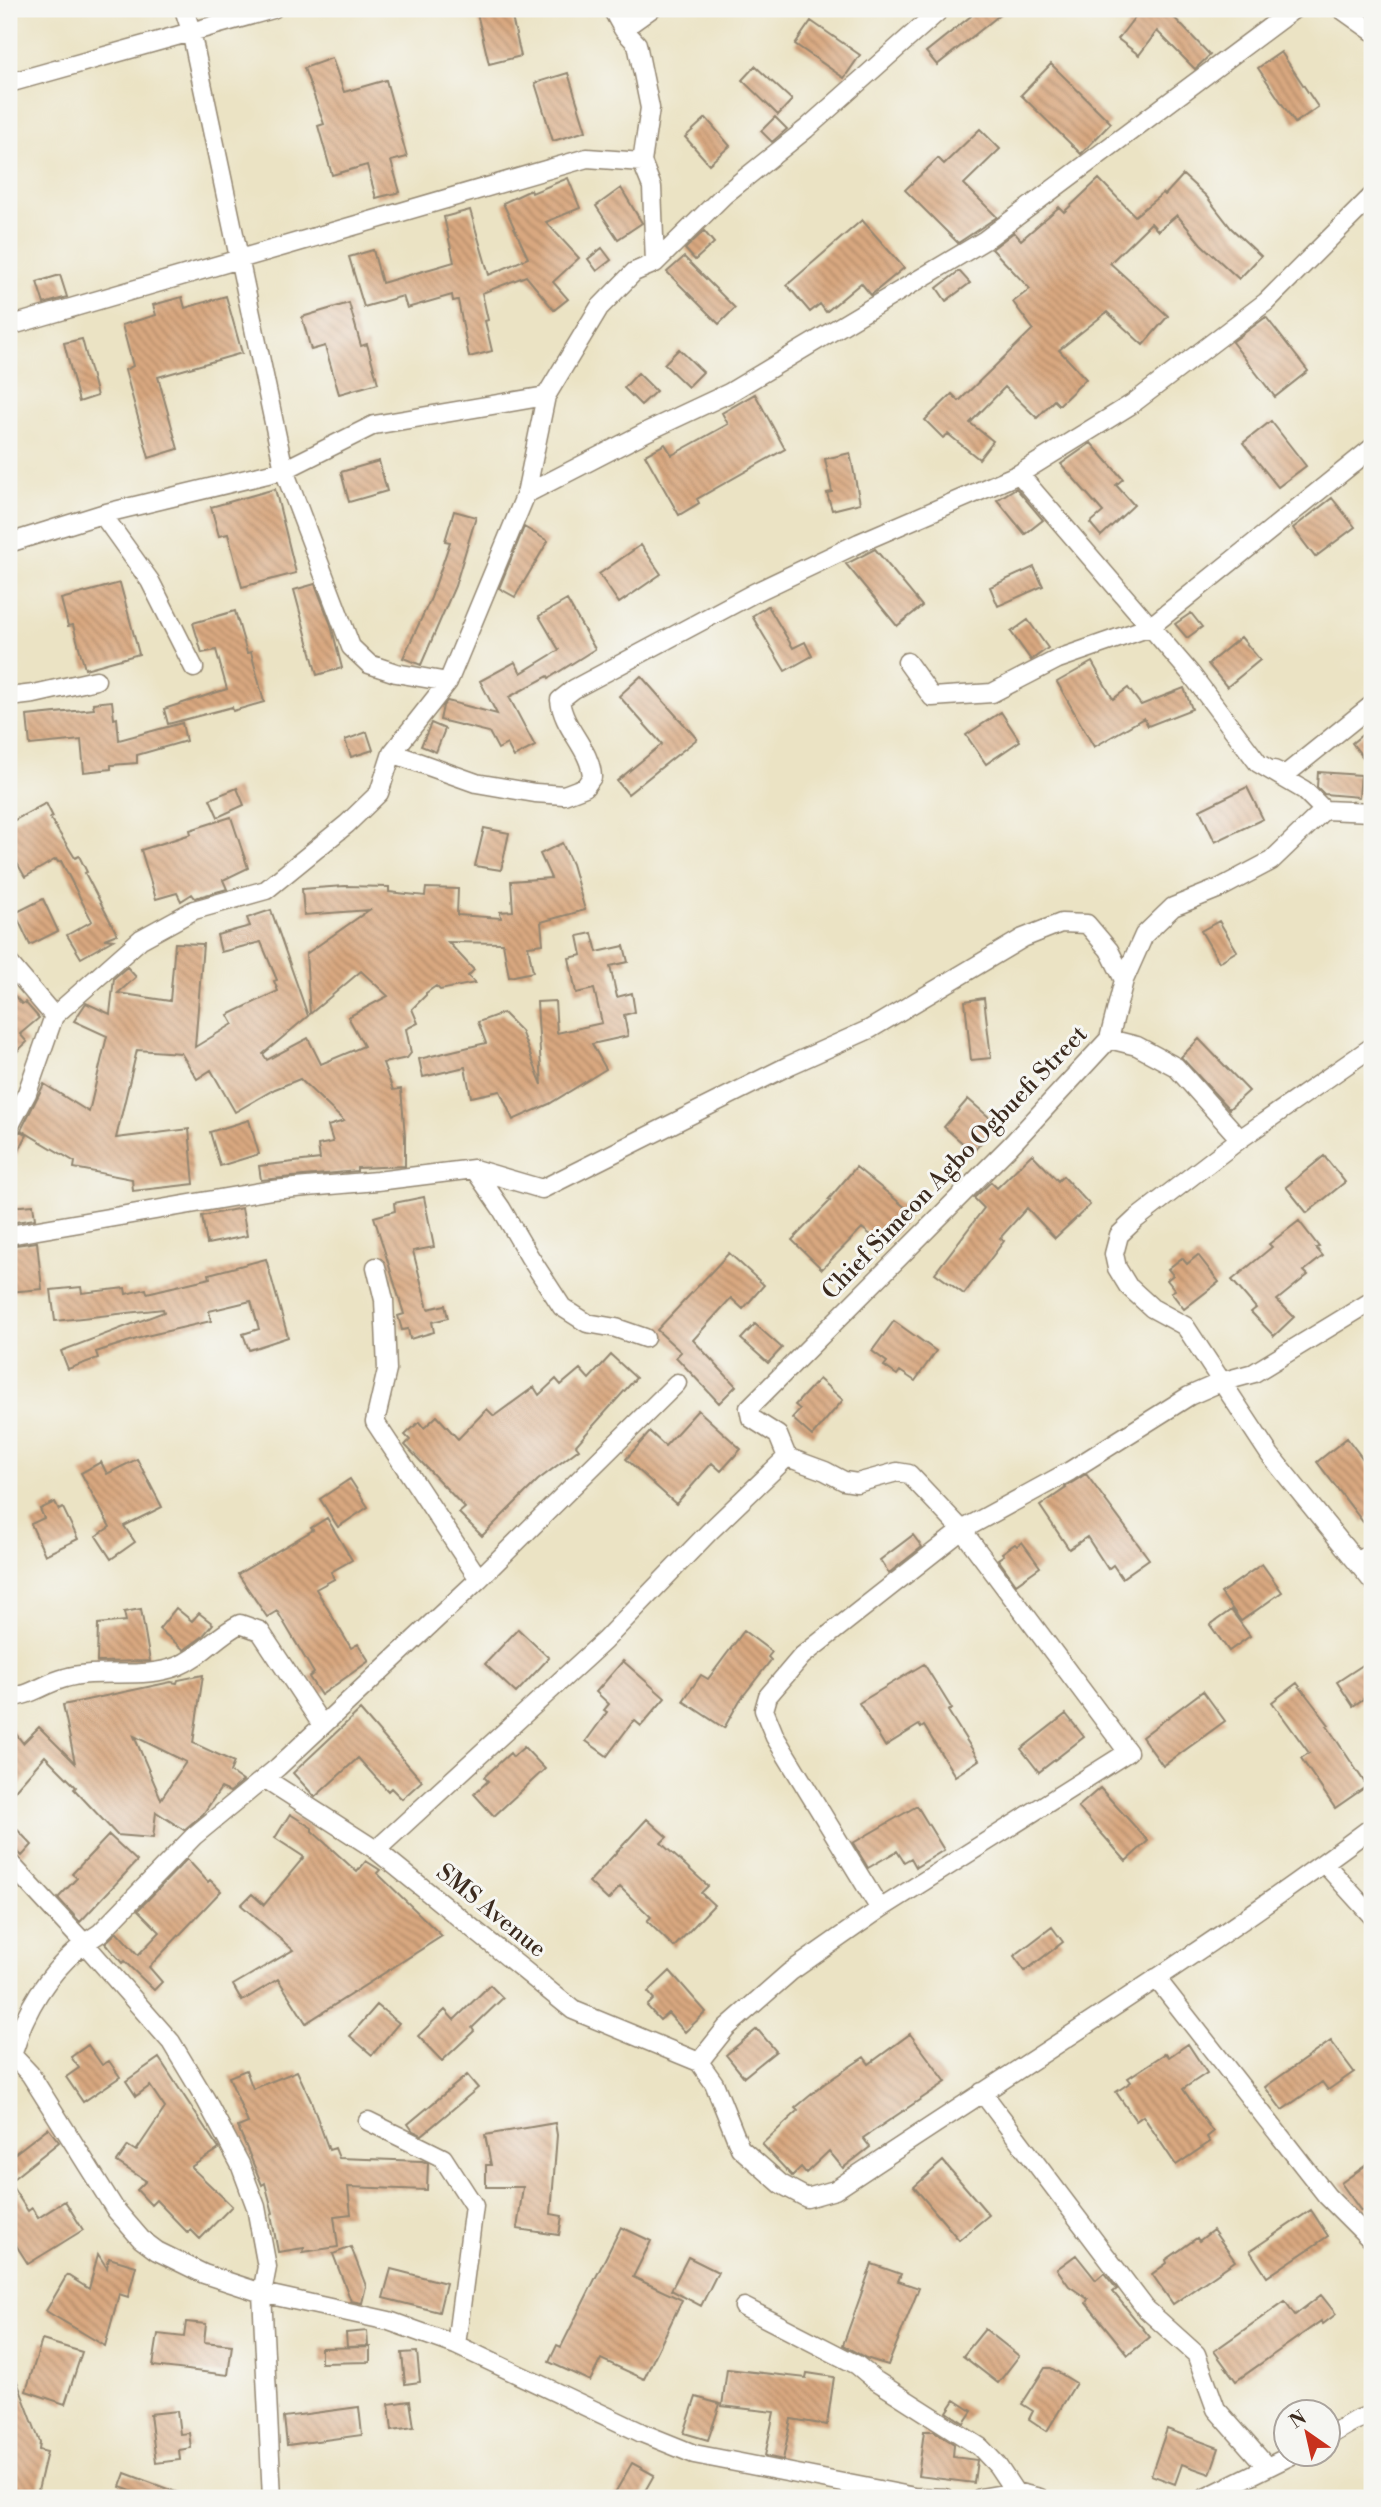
<svg xmlns="http://www.w3.org/2000/svg" width="1381" height="2507" viewBox="0 0 1381 2507" font-family="'Libre Bodoni',serif">
<style>
.building{fill:url(#building-back-hatch);fill-rule:evenodd}
.lines{fill:none;stroke-linecap:round;stroke-linejoin:round}
.minor-casing{stroke:#938671;stroke-width:21}
.minor{stroke:#fff;stroke-width:18}
.labels{text-anchor:middle;dominant-baseline:central;stroke-width:6;stroke-linejoin:round;paint-order:stroke}
.street-label{font-size:24px;fill:#3b2a1e;stroke:#f6f6f2}
</style>
<defs>
<pattern id="building-back-hatch" width="6" height="6" patternUnits="userSpaceOnUse" patternTransform="scale(1.75)"><rect width="6" height="6" fill="#d9a880"/><path d="M-1 5l2 2M0 0l6 6M5-1l2 2" fill="none" stroke="#b18968"/></pattern>
</defs>
<rect width="100%" height="100%" fill="#f6f6f2"/>
<filter id="ink" filterUnits="userSpaceOnUse"><feTurbulence type="fractalNoise" baseFrequency=".0143" numOctaves="2"/><feDisplacementMap in="SourceGraphic" scale="14" xChannelSelector="R" yChannelSelector="G"/><feConvolveMatrix kernelMatrix="1 2 1 2 8 2 1 2 1" color-interpolation-filters="sRGB"/></filter>
<filter id="wash" filterUnits="userSpaceOnUse"><feTurbulence type="fractalNoise" baseFrequency=".00686" numOctaves="4" result="noise"/><feDisplacementMap in="SourceGraphic" scale="28" xChannelSelector="R" yChannelSelector="G"/><feGaussianBlur stdDeviation="1.57" result="paint"/><feColorMatrix in="noise" values="0 0 0 0 0 0 0 0 0 0 0 0 0 0 0 0 0 1.4 0 .05"/><feComposite in="paint" operator="in"/></filter>
<g filter="url(#wash)">
<rect width="100%" height="100%" fill="#ebe3c4"/>
<g id="blocks">
<path class="building" d="M476,9H510L521,56L489,64Z
M965,9H1007L937,65L926,52L971,16Z
M1141,9H1166L1210,55L1195,69L1157,31L1139,55L1118,39Z
M811,21L860,55L844,78L795,44Z
M1281,52L1318,107L1295,123L1258,68Z
M332,58L344,92L386,80L407,157L391,161L400,192L376,198L367,165L332,175L318,126L324,124L304,68Z
M1051,64L1111,123L1081,154L1021,95Z
M755,66L792,100L778,115L742,80Z
M568,73L586,131L553,141L535,83Z
M775,117L787,129L772,142L761,131Z
M706,118L730,146L709,164L685,137Z
M980,129L1000,149L964,184L997,217L958,243L905,190L938,158L944,164Z
M1183,175L1206,196L1231,228L1261,256L1239,279L1201,244L1177,215L1158,231L1151,223L1110,263L1168,316L1143,345L1107,312L1059,350L1086,379L1059,405L1054,400L1037,418L1005,387L970,423L993,441L979,459L948,434L943,438L925,420L952,394L959,401L1033,329L1013,302L1030,289L992,249L1014,232L1021,240L1059,207L1064,212L1099,179L1135,216L1163,193L1165,195Z
M568,178L580,208L546,222L579,258L553,282L568,299L554,310L526,276L482,293L488,320L485,321L492,351L469,357L458,300L453,301L452,295L407,308L403,296L364,307L349,257L373,250L382,283L454,262L444,217L470,210L489,275L528,258L503,203L531,190L532,193Z
M621,188L642,223L618,239L596,206Z
M862,220L904,268L871,295L861,283L826,312L820,304L810,312L787,285Z
M704,231L714,243L695,260L685,249Z
M602,248L611,260L597,271L588,259Z
M684,257L735,308L719,324L667,272Z
M959,271L970,283L946,301L937,288Z
M60,275L67,297L44,304L37,282Z
M226,296L242,353L158,377L178,449L149,458L125,370L133,366L122,325L156,315L153,305L182,297L185,308Z
M349,303L361,346L367,344L378,383L339,394L325,346L311,350L302,317Z
M1266,317L1308,371L1275,397L1232,342Z
M82,339L97,396L79,402L64,343Z
M679,349L703,372L688,387L664,364Z
M638,373L656,391L641,405L624,388Z
M755,394L785,449L697,499L699,503L679,515L645,455L665,444L672,455L728,424L722,413Z
M1271,421L1306,466L1278,487L1243,443Z
M1091,443L1123,479L1116,485L1134,505L1101,536L1090,523L1103,512L1061,464Z
M850,453L860,503L832,510L827,493L832,492L825,459Z
M379,461L387,491L349,502L341,472Z
M1016,488L1043,520L1025,534L997,500Z
M275,489L296,573L242,587L228,534L219,536L211,507Z
M1332,498L1355,527L1315,557L1293,528Z
M454,511L476,517L455,586L421,665L403,658L431,598L450,542L445,541Z
M524,527L548,541L515,597L499,588Z
M641,545L661,574L619,603L599,574Z
M875,549L922,606L897,626L846,564Z
M1034,567L1043,586L998,606L990,587Z
M120,583L139,654L85,669L73,625L68,626L61,599Z
M315,584L331,625L342,668L317,675L294,590Z
M567,600L595,649L549,678L548,676L509,697L535,746L514,757L507,744L498,749L489,732L440,720L443,706L447,701L497,714L480,681L515,662L521,673L559,650L539,616Z
M768,606L793,648L805,642L812,656L785,671L752,616Z
M235,611L247,653L251,652L264,702L233,711L232,707L168,724L164,709L227,689L216,650L202,653L193,623Z
M1191,613L1202,627L1187,638L1175,624Z
M1028,620L1048,648L1031,660L1011,632Z
M1241,637L1260,660L1227,687L1208,664Z
M1092,662L1113,699L1128,688L1141,705L1184,688L1192,709L1148,726L1144,718L1094,747L1057,682Z
M641,676L697,739L628,794L617,781L662,744L619,696Z
M112,701L114,719L117,718L119,740L182,723L186,741L137,755V763L111,765V769L84,772L81,740L30,745L27,716L94,709L93,703Z
M1001,712L1020,741L986,764L966,735Z
M431,723L445,729L436,752L421,746Z
M1372,727V769L1352,743Z
M367,732L373,750L351,757L345,740Z
M1318,772L1361,775L1359,797L1324,794L1317,787Z
M1247,787L1263,819L1215,842L1200,810Z
M237,788L244,805L218,817L210,799Z
M46,803L53,817L50,818L75,858L79,856L87,872L85,873L117,934L104,939L113,940L81,958L67,935L92,921L61,861L58,862L56,859L25,877L9,849V823Z
M231,817L248,868L223,880L227,889L195,898L192,894L181,901L177,893L156,899L141,850L191,834L190,830Z
M484,828L509,833L501,870L475,866Z
M562,843L572,864L585,910L541,922L543,944L528,946L533,972L509,977L503,943L448,942L474,970L468,976L475,983L440,990L436,986L426,993V995L412,1009L418,1023L406,1029L411,1053L407,1058L383,1063L393,1090L401,1089L405,1136V1166L357,1168V1171L261,1180L259,1166L320,1159L318,1145L333,1142L328,1126L344,1121L300,1079L275,1089L235,1112L211,1070L197,1079L181,1053L137,1050L116,1138L189,1129L194,1184L133,1191L132,1179L74,1168L75,1162L21,1130L44,1084L89,1112L107,1036L74,1021L86,1003L110,1014L114,978L127,967L136,977L118,993L170,1001L175,943L203,944L195,1047L233,1024L228,1015L278,991L274,981L277,980L261,942L221,952L217,935L250,926L247,918L271,910L308,1016L263,1054L267,1060L308,1038L321,1064L364,1046L348,1017L388,996L361,971L310,1014L306,954L369,910L304,915L302,889L345,886L389,887V892L425,896L426,888L458,889L457,915L501,918L500,912L513,911L511,881L551,878L540,854Z
M43,899L58,931L30,945L15,913Z
M1219,921L1237,951L1219,962L1201,931Z
M592,933L597,952L624,946L628,962L610,966L617,997L632,993L635,1012L624,1015L628,1036L592,1044L606,1069L549,1104L513,1120L500,1091L471,1097L465,1067L423,1077L419,1059L486,1043L478,1022L503,1013L521,1031L542,1085L537,1002L555,1001L557,1033L602,1023L594,989L576,993L569,958L582,955L578,936Z
M9,990L22,1004L25,1002L39,1018L20,1034L27,1042L9,1059Z
M984,998L991,1058L971,1060L965,1001Z
M1199,1039L1249,1091L1229,1109L1181,1057Z
M968,1099L997,1124L973,1152L944,1127Z
M249,1120L259,1154L220,1166L210,1132Z
M20,1131L27,1135L9,1170V1138L16,1136Z
M1032,1154L1058,1181L1063,1176L1090,1205L1055,1238L1027,1208L1000,1238L1004,1241L964,1294L935,1273L984,1208L974,1198L991,1182L997,1188Z
M1324,1156L1345,1182L1307,1213L1286,1187Z
M856,1167L912,1213L885,1246L862,1228L822,1269L792,1240L830,1201L828,1200Z
M424,1197L434,1247L413,1251L428,1309L445,1305L448,1318L432,1322L434,1332L410,1339L408,1329L402,1330L398,1316L404,1314L374,1217L395,1211L394,1203Z
M33,1205L35,1219L9,1223V1207Z
M242,1208L247,1236L207,1244L202,1216Z
M1299,1221L1319,1247L1316,1248L1323,1256L1304,1271L1308,1275L1277,1300L1294,1317L1274,1336L1251,1312L1256,1308L1232,1280L1272,1247L1269,1244Z
M37,1242L42,1289L9,1292V1246Z
M729,1253L764,1285L743,1309L731,1298L693,1340L736,1386L719,1403L676,1357L681,1352L657,1330Z
M1198,1255L1219,1282L1184,1309L1171,1292L1175,1290L1167,1280L1173,1275L1168,1269L1182,1258L1187,1264Z
M266,1259L288,1337L249,1350L243,1334L259,1329L251,1301L209,1311L211,1321L146,1336L96,1352L98,1358L68,1369L61,1351L164,1312L163,1309L55,1321L51,1290L81,1287L82,1293L125,1288L126,1294L146,1289L147,1293L210,1278L209,1274Z
M894,1321L936,1351L915,1381L900,1371L897,1375L884,1366L887,1362L872,1351Z
M755,1324L782,1348L768,1363L741,1339Z
M611,1355L636,1378L576,1445L579,1449L538,1480L482,1536L459,1513L465,1508L405,1445L410,1440L405,1435L419,1422L424,1428L437,1416L458,1439L487,1409L494,1416L534,1387L539,1395L556,1379L561,1385L580,1369L589,1379Z
M819,1379L843,1400L812,1436L792,1418L800,1409L795,1405Z
M698,1410L741,1449L721,1471L712,1463L676,1504L626,1459L650,1432L665,1446Z
M1347,1438L1372,1471V1515L1363,1522L1317,1462Z
M137,1459L162,1507L124,1526L135,1542L111,1559L96,1536L110,1527L81,1473L101,1462L107,1474Z
M1086,1474L1149,1559L1122,1578L1113,1565L1108,1569L1087,1537L1069,1549L1040,1506L1066,1488L1065,1487Z
M350,1479L368,1507L338,1527L320,1499Z
M55,1502L59,1510L63,1508L78,1539L45,1555L31,1524L44,1518L40,1509Z
M327,1518L352,1560L331,1572L334,1579L316,1589L351,1648L358,1644L369,1661L321,1695L309,1677L314,1673L277,1611L267,1617L238,1574L313,1530L311,1528Z
M913,1535L922,1547L889,1573L880,1560Z
M1022,1542L1040,1567L1016,1584L998,1559L1004,1555L1002,1553L1015,1544L1017,1546Z
M1262,1564L1282,1592L1241,1621L1221,1593Z
M176,1608L192,1621L199,1613L213,1624L202,1637L184,1650L159,1629Z
M141,1609L150,1661L97,1662L98,1624L126,1621L124,1612Z
M1231,1610L1250,1636L1229,1651L1210,1625Z
M518,1629L549,1658L516,1693L485,1664Z
M744,1631L772,1652L768,1657L771,1660L740,1700L724,1728L683,1701L701,1675L708,1679Z
M1372,1659V1693L1353,1706L1337,1682Z
M623,1661L665,1698L641,1726L634,1720L607,1756L586,1741L607,1712L604,1710L609,1704L596,1692Z
M924,1664L952,1709L948,1711L979,1760L955,1776L924,1726L921,1728L919,1725L885,1746L859,1703Z
M203,1675L193,1743L234,1762L230,1772L243,1781L230,1792L221,1788L203,1814L184,1830L156,1812L153,1838L117,1835L74,1789L76,1787L45,1756L9,1797V1725L23,1743L39,1727L75,1763L63,1705L171,1682L177,1683L178,1680ZM134,1736L186,1762L161,1799Z
M1297,1683L1329,1725L1327,1726L1367,1786L1335,1808L1301,1758L1309,1753L1272,1702Z
M1203,1691L1225,1721L1163,1766L1142,1737Z
M360,1710L422,1781L402,1799L391,1788L388,1791L358,1758L315,1797L293,1773Z
M1066,1714L1084,1737L1039,1772L1021,1749Z
M524,1747L545,1769L494,1816L474,1794L488,1781L484,1777L510,1753L513,1757Z
M1100,1788L1148,1841L1126,1861L1078,1807Z
M917,1806L944,1850L916,1867L911,1858L904,1862L897,1851L868,1868L853,1843Z
M290,1814L312,1828V1831L357,1872L366,1861L380,1870L377,1873L442,1936L306,2023L278,1979L242,2001L233,1985L293,1950L241,1905L252,1894L264,1905L304,1857L275,1838Z
M647,1819L667,1837L661,1843L708,1886L701,1893L714,1905L674,1947L647,1921L651,1917L620,1887L608,1900L589,1882Z
M9,1821L32,1845L22,1856L9,1843Z
M109,1835L137,1861L80,1922L58,1898L77,1878L72,1874Z
M187,1859L208,1882L210,1880L221,1891L149,1967L162,1982L154,1990L124,1961L122,1963L105,1943L117,1932L138,1955L160,1932L138,1910Z
M1052,1927L1063,1942L1025,1971L1014,1956Z
M670,1971L706,2012L685,2032L668,2013L660,2020L647,2006L654,1999L648,1992Z
M490,1985L503,1998L472,2028L474,2031L442,2061L418,2036L445,2010L454,2020Z
M377,2005L399,2023L372,2055L350,2036Z
M757,2029L776,2051L744,2077L726,2055Z
M910,2034L946,2082L863,2138L870,2147L843,2168L829,2151L806,2173L801,2167L792,2176L762,2144L798,2111L795,2108L824,2084L864,2057L869,2064Z
M1331,2041L1354,2072L1328,2090L1322,2082L1282,2110L1265,2087Z
M1188,2044L1207,2073L1183,2089L1213,2132L1207,2137L1210,2142L1176,2165L1143,2116L1136,2121L1116,2092L1131,2082L1128,2078L1166,2053L1169,2057Z
M88,2045L102,2065L109,2061L120,2077L83,2102L66,2077L79,2068L71,2057Z
M159,2058L219,2149L191,2167L232,2206L200,2239L191,2230L188,2233L156,2200L151,2205L137,2190L146,2181L117,2162L128,2146L136,2151L165,2108L150,2086L136,2096L126,2081Z
M246,2070L253,2089L297,2071L311,2101L329,2150L335,2148L339,2158L422,2161L428,2163L427,2190L348,2187L351,2214L334,2216L338,2247L303,2252L304,2248L278,2252L271,2214L273,2213L265,2183L262,2185L238,2127L248,2123L229,2077Z
M467,2075L478,2088L422,2135L413,2131L408,2124Z
M555,2123L557,2135L551,2214L562,2216L559,2235L517,2229L523,2187H486V2165H491L485,2135Z
M48,2128L59,2142L9,2182V2158Z
M943,2161L989,2215L959,2240L914,2187Z
M1372,2161V2204L1361,2211L1341,2183Z
M9,2182L28,2211L32,2208L38,2218L65,2201L83,2230L28,2264L9,2234Z
M1311,2210L1328,2236L1267,2277L1250,2251Z
M621,2227L651,2241L633,2277L682,2300L644,2379L601,2359L590,2381L549,2362L557,2345L561,2347Z
M1213,2230L1235,2261L1173,2304L1152,2274L1167,2263L1166,2260L1197,2238L1199,2241Z
M351,2247L366,2286L362,2303L351,2301L333,2254Z
M98,2254L107,2268L109,2258L136,2266L128,2297L119,2294L105,2346L46,2311L67,2275L89,2289Z
M1076,2255L1096,2280L1104,2273L1117,2289L1113,2292L1150,2337L1128,2355L1086,2303L1088,2299L1069,2286L1057,2269Z
M688,2257L718,2272L701,2306L671,2290Z
M872,2264L901,2274L898,2281L919,2288L888,2365L866,2358L843,2345Z
M391,2269L446,2283L439,2312L383,2298Z
M1321,2295L1336,2314L1323,2324L1321,2321L1236,2381L1214,2351L1285,2301L1295,2315Z
M186,2322L206,2324L204,2342L232,2345L228,2375L153,2366L158,2334L184,2337Z
M985,2329L1019,2356L998,2383L963,2356Z
M367,2331L368,2346L347,2347L346,2333Z
M42,2340L82,2352L65,2404L26,2391Z
M370,2347V2362L321,2363V2348Z
M417,2352L420,2382L405,2384L402,2353Z
M10,2363L40,2442L39,2450L47,2452L36,2498L9,2496Z
M1045,2368H1051L1076,2383L1047,2431L1029,2419L1033,2411L1022,2404Z
M727,2369L806,2378L807,2373L834,2377L827,2425L791,2419L783,2460L765,2456L774,2412L722,2406Z
M696,2397L720,2404L708,2440L684,2433Z
M955,2400L972,2411L964,2423L947,2412Z
M410,2401L414,2427L392,2430L389,2404Z
M359,2407L362,2435L287,2445L284,2417Z
M177,2411L180,2434L189,2433L191,2448L179,2450L180,2460L156,2463L150,2414Z
M1167,2429L1219,2448L1210,2474L1182,2464L1175,2484L1151,2475Z
M924,2431H934L954,2444L953,2457L977,2460L974,2483L918,2476Z
M632,2463L654,2475L641,2498H612Z
M125,2473L189,2497L188,2498H150L120,2487Z"/>
</g>
</g>
<g filter="url(#ink)">
<use href="#blocks" fill-opacity="0" stroke="#938671" stroke-width="2"/>
<g class="lines">
<defs>
<path id="minor" d="M184,9L191,31L284,470L351,647L369,664L396,673L448,682
M612,9L623,29L637,44L650,108L642,162L652,187L655,263
M1341,9L1372,31
M623,29L651,9
M9,83L273,9
M9,326L587,158L642,162
M1019,474L1191,674L1258,763L1304,790L1324,810L1372,812
M526,494L648,431L729,393L985,240L1294,9
M102,514L150,581L194,668
M9,543L102,514L284,470L374,425L546,396
M907,662L932,697L992,693L1058,659L1150,627L1372,448
M9,697L34,694L96,680
M392,753L476,783L535,793L564,795L585,787L592,777C591,749 563,729 560,700L574,689L754,593L859,543L1019,474L1132,404L1266,302L1372,196
M1274,770L1285,775L1372,705
M9,963L54,1016
M1109,1039L1137,1046L1176,1067L1240,1139
M1372,1047L1240,1139L1136,1219L1119,1235L1114,1254L1117,1268L1128,1286L1152,1308L1185,1326L1270,1455L1372,1581
M9,1127L27,1093L54,1016L141,939L194,910L266,890L347,824L379,793L392,753L448,682L526,494L546,396L599,308L634,272L655,263L724,195L806,129L941,9
M474,1169L501,1208L529,1256L562,1307L587,1323L616,1328L645,1338
M9,1235L272,1190L377,1181L474,1169L542,1189L790,1065L870,1029L1023,938L1061,923L1087,924L1109,950L1124,980
M376,1267L384,1300L387,1370L375,1422L479,1579
M1357,1562L1372,1553
M9,1697C29,1697 45,1683 65,1678C100,1668 143,1680 178,1666C202,1656 217,1635 240,1624L260,1631L322,1725
M264,1778L376,1850L573,2010L699,2062L714,2083L740,2148L781,2184L807,2198L835,2190C1014,2070 1199,1957 1372,1827
M376,1850L604,1641L709,1532L787,1457
M9,1862L84,1943L171,2042L206,2100L240,2164L256,2207L267,2267L262,2293L272,2498
M1324,1863L1372,1916
M880,1909L775,1737L764,1710L768,1696L802,1656L962,1530L1070,1471L1189,1396L1221,1382L1254,1373L1372,1301
M1156,1978L1327,2196L1372,2241
M12,2055L30,2074L115,2209L141,2239L157,2251L204,2274L262,2293L389,2321L456,2345L642,2433L694,2454L915,2497L945,2498
M9,2060C17,2048 18,2032 25,2019C41,1984 67,1953 100,1933L194,1836L278,1767L479,1579L677,1383
M699,2062L726,2028L790,1972L880,1909L1128,1752L962,1530L909,1474L897,1472L857,1483L844,1481L825,1471L787,1457L778,1435L751,1418L749,1408L1011,1145L1109,1039L1124,980L1144,935L1173,907L1220,888L1271,861L1324,810
M982,2092L1146,2309L1196,2354L1216,2409L1267,2467
M368,2121L443,2158L474,2206L456,2345
M744,2307L857,2365L875,2380L980,2447L997,2465L1015,2492
M1328,2436L1354,2421L1372,2414
M980,2498L1015,2492L1040,2498
M1205,2498L1294,2454"/>
</defs>
<use href="#minor" class="minor-casing"/>
<use href="#minor" class="minor"/>
</g>
</g>
<g class="labels">
<g class="street-label">
<text transform="translate(955 1163) rotate(-46)">Chief Simeon Agbo Ogbuefi Street</text>
<text transform="translate(491 1911) rotate(39)">SMS Avenue</text>
</g>
</g>
<rect width="1381" height="2507" fill="none" stroke="#f6f6f2" stroke-width="35"/>
<g transform="translate(1307 2433) rotate(326)"><circle r="33" fill="#f6f6f2" stroke="#aba49d" stroke-width="2"/>
<path d="M0-5L12 26L0 18L-12 26Z" fill="#c8321e"/>
<text y="-10" font-size="19" font-weight="bold" text-anchor="middle" fill="#3b2a1e">N</text>
</g>
</svg>
